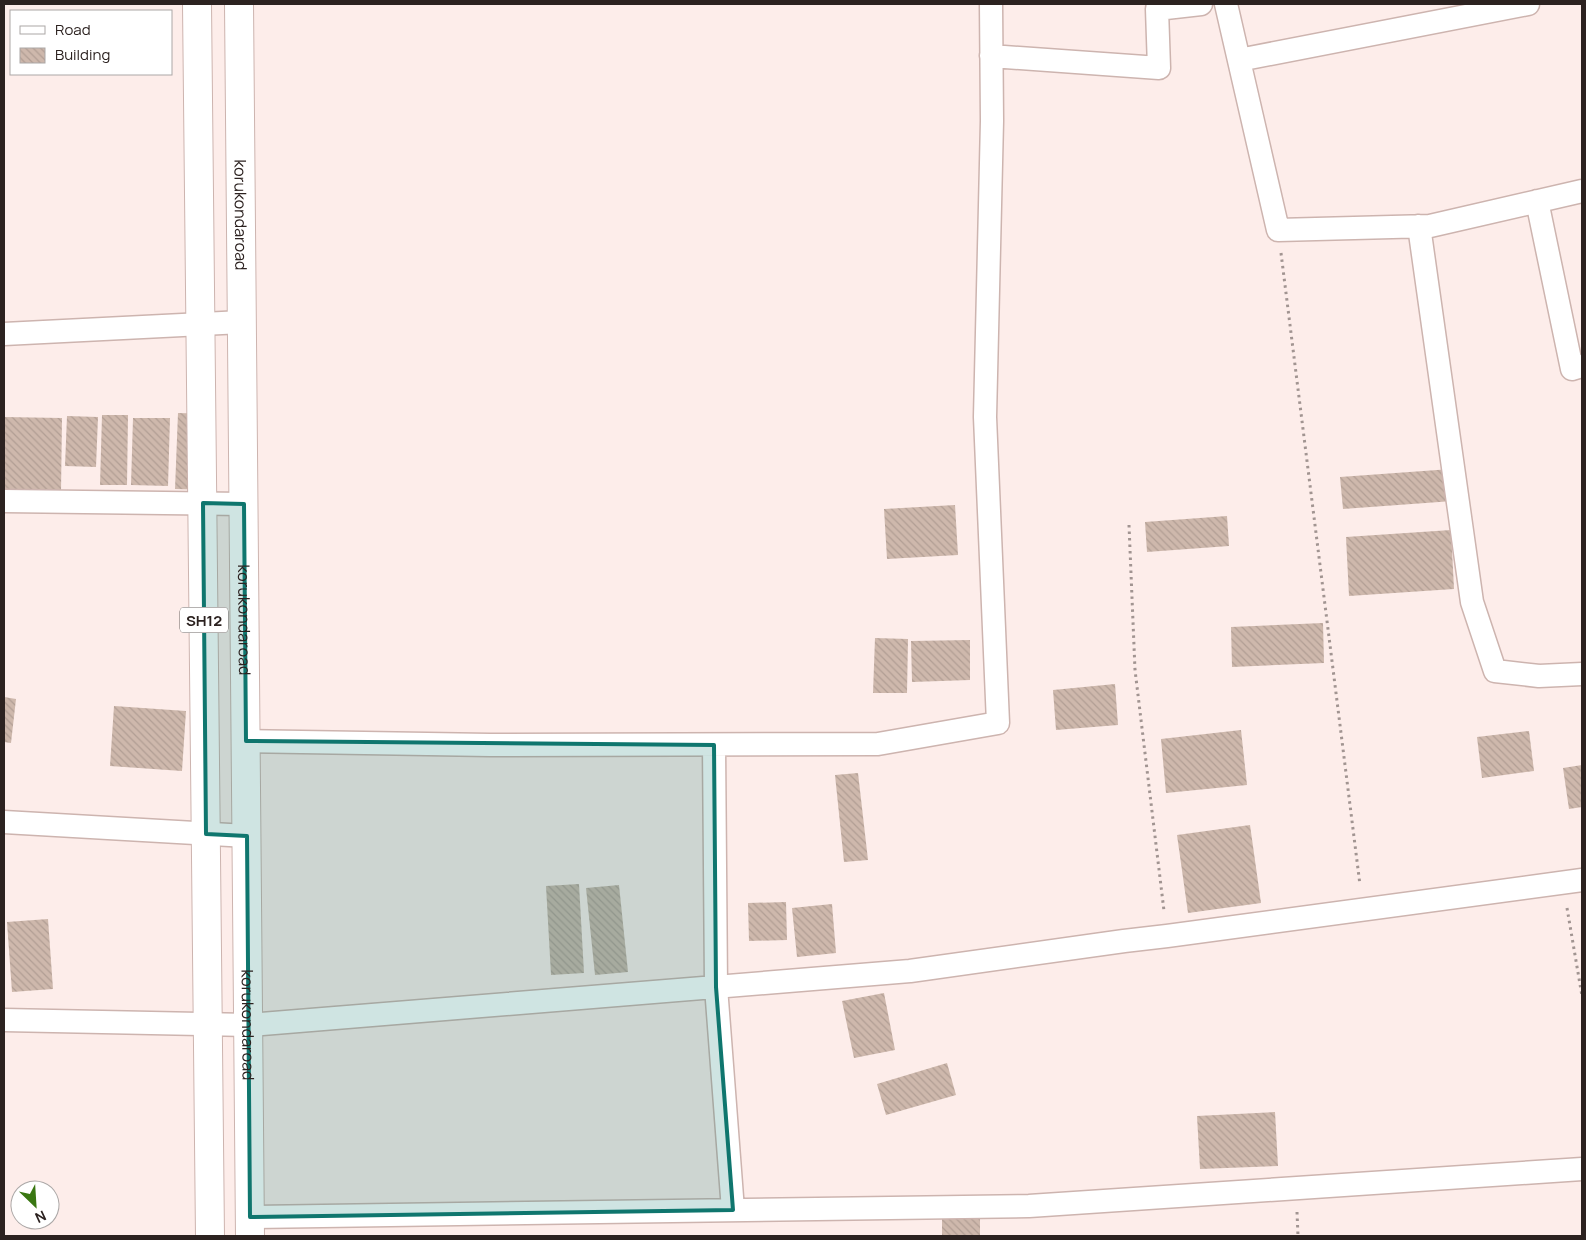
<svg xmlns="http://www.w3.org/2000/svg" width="1586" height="1240" viewBox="0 0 1586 1240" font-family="Manrope,sans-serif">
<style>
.building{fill:url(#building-back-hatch)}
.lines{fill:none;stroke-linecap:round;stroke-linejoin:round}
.minor-casing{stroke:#cdb4af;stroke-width:25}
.primary-casing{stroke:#cdb4af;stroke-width:30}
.path{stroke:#a19491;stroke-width:3;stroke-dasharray:2.5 4;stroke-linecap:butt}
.minor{stroke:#fff;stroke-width:22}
.primary{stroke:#fff;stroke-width:28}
.marked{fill:#0f766e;fill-opacity:0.2;stroke:#0f766e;stroke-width:4;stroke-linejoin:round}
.labels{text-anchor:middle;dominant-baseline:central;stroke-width:4;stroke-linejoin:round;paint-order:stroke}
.shield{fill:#fff;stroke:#6b6463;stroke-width:1}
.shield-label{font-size:15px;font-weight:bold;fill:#2c2220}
.street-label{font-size:16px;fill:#2c2220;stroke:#fff}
</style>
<defs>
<pattern id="building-back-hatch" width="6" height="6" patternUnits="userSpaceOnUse" patternTransform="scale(1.25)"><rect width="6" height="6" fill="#ceb8ac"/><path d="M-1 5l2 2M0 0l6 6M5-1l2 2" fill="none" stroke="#b19e94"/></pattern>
</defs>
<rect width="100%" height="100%" fill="#fdedea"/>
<path class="building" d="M178,413L213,414L210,490L175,489Z
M102,415H128L127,485H100Z
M67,416L98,417L96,467L65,466Z
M4,417L62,418L61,492H4Z
M133,418H170L168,486L131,485Z
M1451,469L1453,501L1343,509L1340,477Z
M955,505L958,555L887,559L884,509Z
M1227,516L1229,546L1147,552L1145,522Z
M1451,530L1454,589L1349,596L1346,537Z
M1323,623L1324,663L1232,667L1231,627Z
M875,638L908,639L907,693H873Z
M970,640V680L912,682L911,641Z
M1115,684L1118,725L1056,730L1053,690Z
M4,697L16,699L11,743L4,742Z
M114,706L186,711L182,771L110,766Z
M1241,730L1247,785L1166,793L1161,739Z
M1529,731L1534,771L1482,778L1477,737Z
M1582,765V807L1569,809L1563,768Z
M858,773L868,860L844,862L835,775Z
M1250,825L1261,903L1188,913L1177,835Z
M579,884L584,973L551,975L546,886Z
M619,885L628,972L595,975L586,888Z
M786,902L787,940L749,941L748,903Z
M832,904L836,953L797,957L792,908Z
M48,919L53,989L12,992L7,922Z
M884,993L895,1050L854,1058L842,1001Z
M947,1063L956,1095L886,1115L877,1084Z
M1275,1112L1278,1166L1200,1169L1197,1116Z
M942,1217H980V1236H942Z"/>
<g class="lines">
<defs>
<path id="minor" d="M1226,4L1278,230L1430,226L1582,191
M991,56L1159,68L1157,9L1201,4
M1239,60L1528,4
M1537,201L1572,369L1582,366
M1419,226L1472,602L1495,671L1539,676L1582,674
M4,334L242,322
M4,501L244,504
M246,741L490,745L878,744L998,723L985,417L992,121L991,4
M714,745L716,987L733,1210
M4,822L247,836
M4,1020L249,1025L910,971L1124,941L1167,936L1582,880
M250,1217L1029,1206L1582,1169"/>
<g id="primary">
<path d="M197,4L210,1236"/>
<path id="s1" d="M239,4L250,1236"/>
</g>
</defs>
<use href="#minor" class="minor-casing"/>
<use href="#primary" class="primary-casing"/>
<path class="path" d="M1281,253L1360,885
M1129,525L1135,670L1164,911
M1567,908L1582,996
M1297,1212L1298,1236"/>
<use href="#minor" class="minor"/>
<use href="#primary" class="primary"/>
</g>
<path class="marked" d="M203,503L244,504L246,741L714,745L716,987L733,1210L250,1217L247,836L206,834Z"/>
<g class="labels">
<rect class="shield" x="180" y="607.5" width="48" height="25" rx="4"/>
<g class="shield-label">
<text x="204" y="620">SH12</text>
</g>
<g class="street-label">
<text stroke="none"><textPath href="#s1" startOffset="211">korukondaroad</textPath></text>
<text stroke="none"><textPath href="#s1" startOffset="616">korukondaroad</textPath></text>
<text stroke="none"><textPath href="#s1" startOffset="1021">korukondaroad</textPath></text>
</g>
</g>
<rect width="1586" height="1240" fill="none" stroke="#2c2220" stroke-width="10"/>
<rect x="10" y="10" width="162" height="65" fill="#ffffff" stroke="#aba7a6"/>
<rect x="20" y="26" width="25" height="8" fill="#ffffff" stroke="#aba7a6"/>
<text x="55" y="35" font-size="15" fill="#2c2220">Road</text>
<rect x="20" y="48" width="25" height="15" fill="url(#building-back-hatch)" stroke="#aba7a6"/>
<text x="55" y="60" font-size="15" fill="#2c2220">Building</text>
<g transform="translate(35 1205) rotate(155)"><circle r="24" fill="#ffffff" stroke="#aba7a6"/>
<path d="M0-4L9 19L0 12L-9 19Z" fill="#3a7712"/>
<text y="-8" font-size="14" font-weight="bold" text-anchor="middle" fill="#2c2220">N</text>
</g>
</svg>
